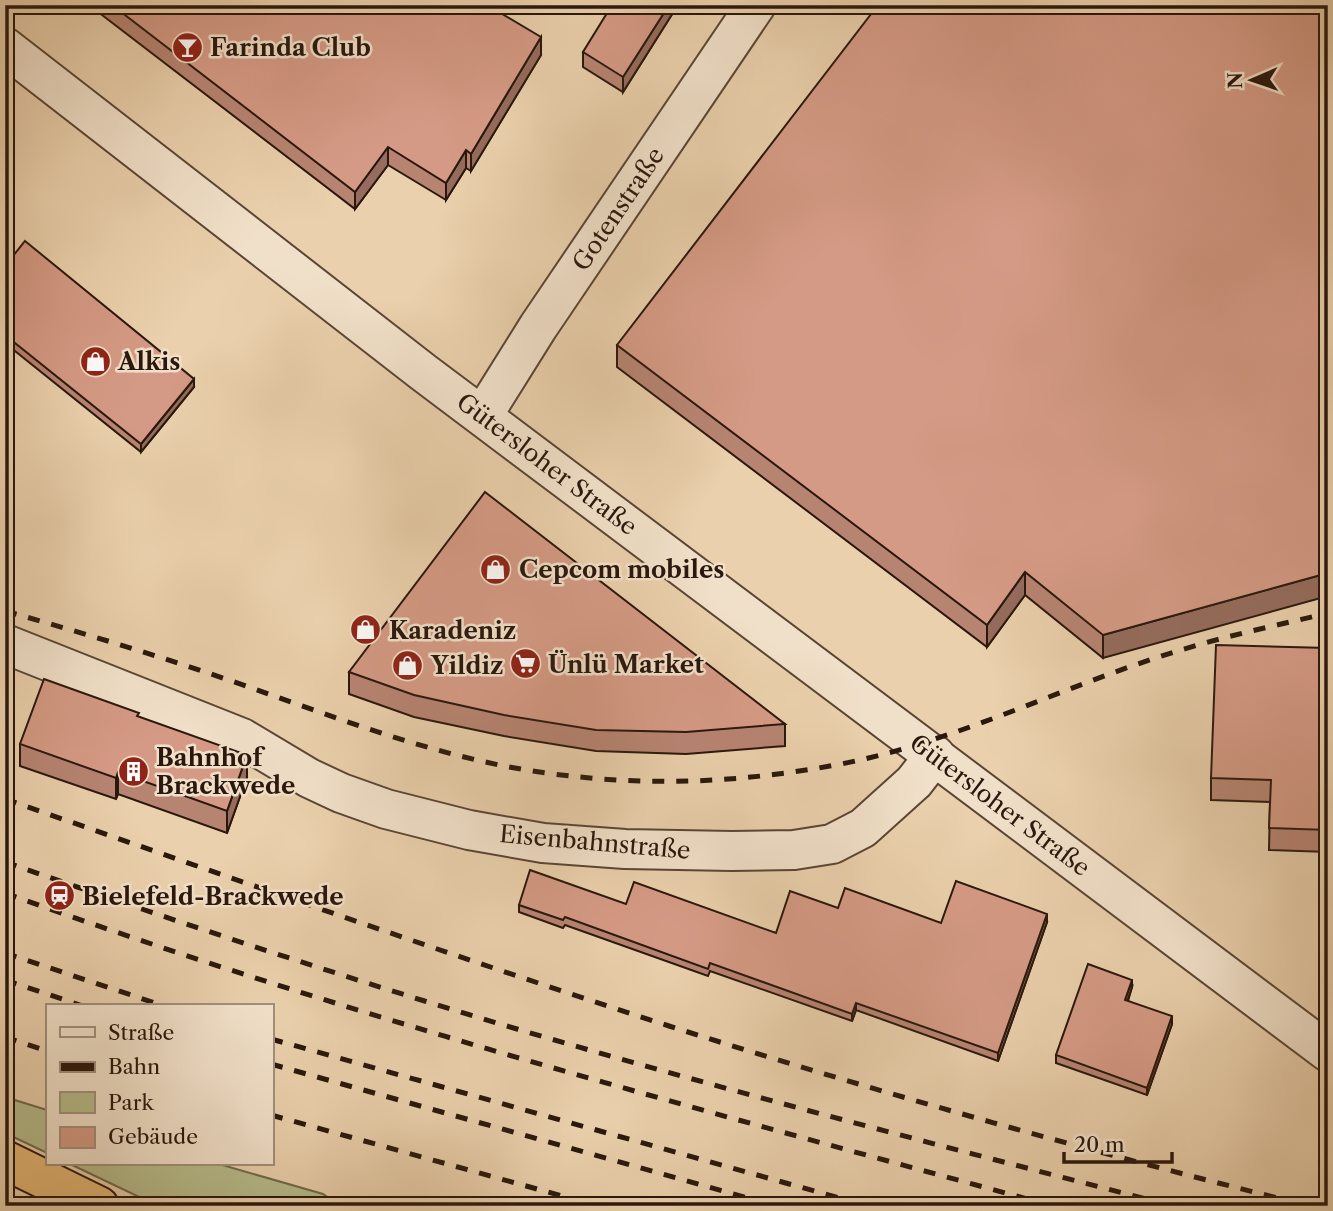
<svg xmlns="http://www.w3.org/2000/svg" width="1333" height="1211" viewBox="0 0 1333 1211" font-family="'Libre Caslon Text',serif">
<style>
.green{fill:#b6bb8a;stroke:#70694c;stroke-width:2}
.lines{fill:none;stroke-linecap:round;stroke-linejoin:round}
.minor-casing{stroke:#5a4535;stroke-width:42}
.tertiary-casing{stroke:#5a4535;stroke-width:42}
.trunk-casing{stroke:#2a170d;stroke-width:42}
.minor{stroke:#f1e0c9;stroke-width:38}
.tertiary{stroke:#f1e0c9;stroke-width:38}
.trunk{stroke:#e5b876;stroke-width:38}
.rail{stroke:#2a170d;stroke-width:5;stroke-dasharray:12 12;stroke-linecap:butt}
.wall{fill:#b78472;stroke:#2a170d;stroke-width:2}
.shaded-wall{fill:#956c5d;stroke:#2a170d;stroke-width:2}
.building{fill:#d59a85;stroke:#2a170d;stroke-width:2}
.labels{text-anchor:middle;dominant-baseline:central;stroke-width:5;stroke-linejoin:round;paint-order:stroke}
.poi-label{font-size:24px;font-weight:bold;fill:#2a170d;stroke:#f1e0c9;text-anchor:start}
.street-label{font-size:24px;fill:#2a170d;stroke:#f1e0c9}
</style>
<rect width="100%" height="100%" fill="#ead0ac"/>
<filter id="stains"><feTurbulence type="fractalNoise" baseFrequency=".00286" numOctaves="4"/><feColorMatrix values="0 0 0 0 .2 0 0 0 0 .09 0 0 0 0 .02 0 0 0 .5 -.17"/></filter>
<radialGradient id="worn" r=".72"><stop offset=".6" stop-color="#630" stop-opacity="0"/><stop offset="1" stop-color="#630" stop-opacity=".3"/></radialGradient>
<path class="green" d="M5,1097L47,1110V1153L5,1133Z
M70,1164H219L323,1194L340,1206H158Z"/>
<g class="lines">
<defs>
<path id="minor" d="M5,644L242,738L309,778L341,793L386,809L469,830L543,843L625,849L732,851L794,850L832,844L863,828L914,782L935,755"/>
<path id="tertiary" d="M5,47L423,372L1328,1052
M483,415L538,327L756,5"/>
<path id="trunk" d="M5,1160L99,1206"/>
</defs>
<use href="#minor" class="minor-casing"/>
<use href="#tertiary" class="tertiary-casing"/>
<use href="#trunk" class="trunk-casing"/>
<use href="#minor" class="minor"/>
<use href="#tertiary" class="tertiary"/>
<use href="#trunk" class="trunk"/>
<path class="rail" d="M5,611C87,634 169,659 249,687C345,721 444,759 546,773C648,787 740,783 841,764C959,741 1067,684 1181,650C1229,635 1279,625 1328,613
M5,799C226,876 446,954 669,1026C880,1093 1095,1153 1310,1206
M5,862C175,921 345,978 517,1029C734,1093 954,1149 1173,1206
M5,893C348,1017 702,1110 1053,1206
M5,953L164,1006
M5,980L83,1006
M5,1037L47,1051
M271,1039L868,1206
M271,1064L776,1206
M271,1115L598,1206"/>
</g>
<path class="wall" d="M89,5H494L492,8L541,55L471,171L466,168L446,200L388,165L355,209Z
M676,5V8L623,92L583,67V52Z
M1328,5L1103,658L1025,595L987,647L617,367V345Z
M5,266L194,387L141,452L5,343Z
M1328,648V852L1269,850L1270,802L1211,800V778Z
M349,672L785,724V746L686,754L596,751L504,736L414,717L349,694Z
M139,717L247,777L227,833L118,794L116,799L20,766V744Z
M626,904L776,933L838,908L941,923L1047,922L998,1061L856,1010L852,1021L710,971L708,976L565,925L563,928L519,912V905Z
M1132,987L1128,1001L1172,1024L1147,1095L1056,1063V1055Z"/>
<path class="shaded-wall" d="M669,5H676V8L623,92V77Z
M541,37V55L471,171V154Z
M388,147V165L355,209V192Z
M466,150V168L446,200V183Z
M194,379V387L141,452V444Z
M1025,572V595L987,647V625Z
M1328,573V596L1103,658V635Z
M247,755V777L227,833V811Z
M118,772V794L116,799V778Z
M1047,914V922L998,1061V1053Z
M1132,980V987L1125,1008V1000Z
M856,1003V1010L852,1021V1014Z
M1172,1016V1024L1147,1095V1088Z"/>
<path class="building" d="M112,5H487L541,37L471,154L466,150L446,183L388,147L355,192Z
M612,5H669L623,77L583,52Z
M878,5H1328V573L1103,635L1025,572L987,625L617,345Z
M25,241L194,379L141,444L5,335V266Z
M485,492L785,724L686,732L596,730L504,715L414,695L349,672Z
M1216,645L1328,648V830L1269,828L1271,780L1211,778Z
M44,679L139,713L137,716L247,755L227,811L118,772L116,778L20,744Z
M530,870L626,904L634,882L776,933L790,891L838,908L845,888L941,923L956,881L1047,914L998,1053L856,1003L852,1014L710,963L708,969L565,917L563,920L519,905Z
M1088,964L1132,980L1125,1000L1172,1016L1147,1088L1056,1055Z"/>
<defs>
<symbol id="bar-disc" viewBox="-11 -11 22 22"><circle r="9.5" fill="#8f2418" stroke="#f1e0c9"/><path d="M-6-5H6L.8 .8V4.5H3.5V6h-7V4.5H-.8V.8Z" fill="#fff"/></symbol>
<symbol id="shop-disc" viewBox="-11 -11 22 22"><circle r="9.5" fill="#8f2418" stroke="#f1e0c9"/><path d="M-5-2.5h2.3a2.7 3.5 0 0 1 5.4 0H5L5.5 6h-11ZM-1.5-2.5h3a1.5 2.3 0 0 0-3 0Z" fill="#fff"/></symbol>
<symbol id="supermarket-disc" viewBox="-11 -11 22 22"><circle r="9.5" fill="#8f2418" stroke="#f1e0c9"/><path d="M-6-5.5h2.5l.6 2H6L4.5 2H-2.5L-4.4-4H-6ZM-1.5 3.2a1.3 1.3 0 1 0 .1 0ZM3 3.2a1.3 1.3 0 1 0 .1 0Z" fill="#fff"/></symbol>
<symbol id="building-disc" viewBox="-11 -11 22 22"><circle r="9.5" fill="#8f2418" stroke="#f1e0c9"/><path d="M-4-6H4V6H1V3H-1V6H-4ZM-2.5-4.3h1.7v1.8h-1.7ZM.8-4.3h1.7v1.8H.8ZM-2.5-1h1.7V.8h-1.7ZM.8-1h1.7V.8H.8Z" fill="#fff"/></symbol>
<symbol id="station-disc" viewBox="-11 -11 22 22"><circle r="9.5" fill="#8f2418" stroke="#f1e0c9"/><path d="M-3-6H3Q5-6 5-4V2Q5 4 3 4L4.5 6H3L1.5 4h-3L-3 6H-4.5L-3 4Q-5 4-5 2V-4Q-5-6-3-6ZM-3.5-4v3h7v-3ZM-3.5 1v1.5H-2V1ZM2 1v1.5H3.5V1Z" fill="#fff"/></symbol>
</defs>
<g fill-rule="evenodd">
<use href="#bar-disc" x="170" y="30" width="35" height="35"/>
<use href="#shop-disc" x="78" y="344" width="35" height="35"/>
<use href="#shop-disc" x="478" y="552" width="35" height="35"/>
<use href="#shop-disc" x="348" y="612" width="35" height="35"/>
<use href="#supermarket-disc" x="508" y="646" width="35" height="35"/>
<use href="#shop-disc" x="390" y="648" width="35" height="35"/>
<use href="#building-disc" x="116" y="754" width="35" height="35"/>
<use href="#station-disc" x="42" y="878" width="35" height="35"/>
</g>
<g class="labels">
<g class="poi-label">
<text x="210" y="47">Farinda Club</text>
<text x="118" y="361">Alkis</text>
<text x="519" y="569">Cepcom mobiles</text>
<text x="389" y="630">Karadeniz</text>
<text x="548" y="664">Ünlü Market</text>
<text x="431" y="665">Yildiz</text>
<text x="156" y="757">Bahnhof<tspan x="156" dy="28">Brackwede</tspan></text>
<text x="82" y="896">Bielefeld-Brackwede</text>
</g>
<g class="street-label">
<text transform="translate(618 209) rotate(-56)">Gotenstraße</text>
<text transform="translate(547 464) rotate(37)">Gütersloher Straße</text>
<text transform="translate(1000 805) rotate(37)">Gütersloher Straße</text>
<text transform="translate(595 842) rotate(5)">Eisenbahnstraße</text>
</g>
</g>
<rect width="1333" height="1211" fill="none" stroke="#ead0ac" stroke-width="28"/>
<rect x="7" y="7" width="1319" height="1197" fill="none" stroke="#2a170d" stroke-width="3.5"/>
<rect x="14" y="14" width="1305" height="1183" fill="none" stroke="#2a170d" stroke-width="2"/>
<rect x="46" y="1004" width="228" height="161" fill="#f1e0c9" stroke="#a1907e" stroke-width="2"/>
<rect x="60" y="1027" width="35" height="10" fill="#f1e0c9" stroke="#a1907e" stroke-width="2"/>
<text x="108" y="1040" font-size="21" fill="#2a170d">Straße</text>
<rect x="60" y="1062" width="35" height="10" fill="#2a170d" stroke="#a1907e" stroke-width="2"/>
<text x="108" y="1074" font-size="21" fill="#2a170d">Bahn</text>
<rect x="60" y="1092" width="35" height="21" fill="#b6bb8a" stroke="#a1907e" stroke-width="2"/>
<text x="108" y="1110" font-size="21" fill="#2a170d">Park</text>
<rect x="60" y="1127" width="35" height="21" fill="#d59a85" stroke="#a1907e" stroke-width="2"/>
<text x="108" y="1144" font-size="21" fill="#2a170d">Gebäude</text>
<g transform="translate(1252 80) rotate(268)" stroke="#f1e0c9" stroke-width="5" paint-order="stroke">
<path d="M0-5L12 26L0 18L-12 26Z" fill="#2a170d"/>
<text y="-10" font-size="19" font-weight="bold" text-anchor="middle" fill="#2a170d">N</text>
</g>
<path d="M1064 1152v10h108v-10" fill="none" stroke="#2a170d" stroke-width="3.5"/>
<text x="1074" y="1152" font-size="21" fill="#2a170d" stroke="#f1e0c9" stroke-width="5" paint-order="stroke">20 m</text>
<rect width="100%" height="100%" filter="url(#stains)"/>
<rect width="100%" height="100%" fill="url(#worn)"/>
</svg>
